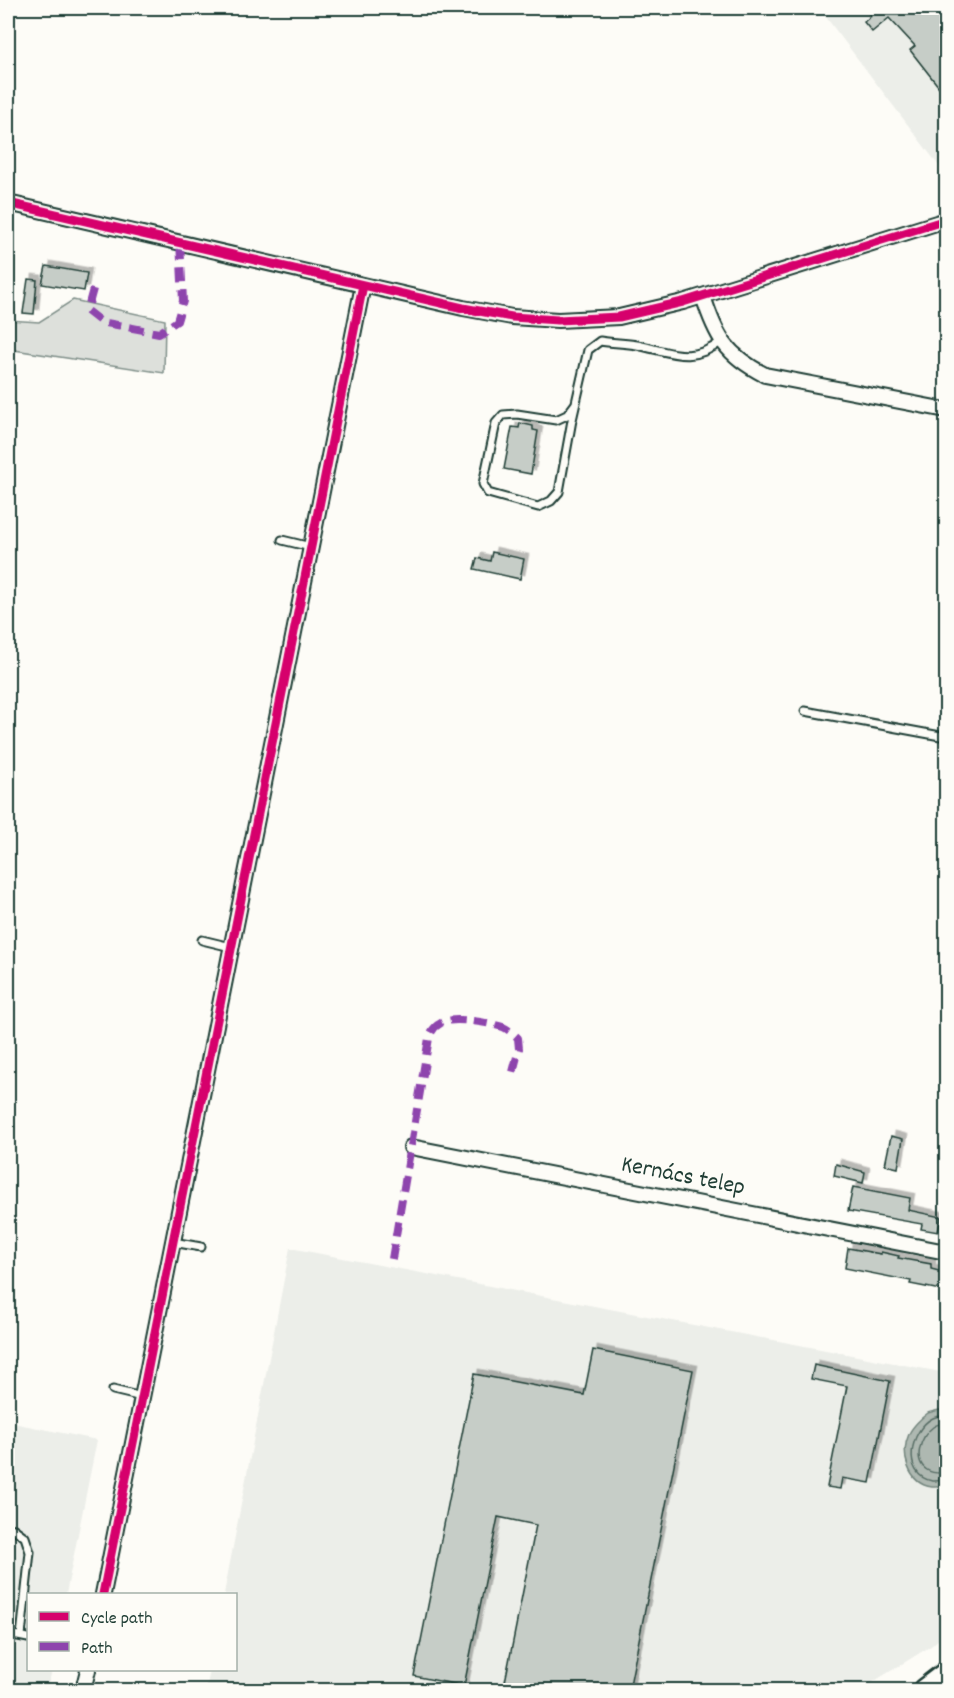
<svg xmlns="http://www.w3.org/2000/svg" width="954" height="1698" viewBox="0 0 954 1698" font-family="Dekko,sans-serif">
<style>
.built{fill:#eceee9}
.green{fill:#dde0db;stroke:#7e8e88;stroke-width:1.5}
.water{fill:#aeb8b1;stroke:#75877f;stroke-width:1.5}
.lines{fill:none;stroke-linecap:round;stroke-linejoin:round}
.shore{stroke:#586e66;stroke-width:1.5}
.building{fill:#c6cdc7;stroke:#1f3d34;stroke-width:1.5;filter:url(#shadow)}
.lane-casing{stroke:#1f3d34;stroke-width:11}
.street-casing{stroke:#1f3d34;stroke-width:18}
.primary-casing{stroke:#1f3d34;stroke-width:27}
.lane{stroke:#fdfcf7;stroke-width:7}
.street{stroke:#fdfcf7;stroke-width:14}
.primary{stroke:#fdfcf7;stroke-width:22}
.quiet{stroke:#8e44ad;stroke-width:8;stroke-dasharray:15 8;stroke-linecap:butt}
.cycleway-casing{stroke:#fdfcf7;stroke-width:13}
.cycleway{stroke:#d6006c;stroke-width:9}
.labels{text-anchor:middle;dominant-baseline:central;stroke-width:4.5;stroke-linejoin:round;paint-order:stroke}
.street-label{font-size:24px;fill:#1f3d34;stroke:#fdfcf7}
</style>
<defs>
<filter id="shadow"><feDropShadow dx="4.5" dy="-4.5" stdDeviation="0" flood-color="#0004"/></filter>
</defs>
<rect width="100%" height="100%" fill="#fdfcf7"/>
<filter id="ink" filterUnits="userSpaceOnUse"><feTurbulence type="fractalNoise" baseFrequency=".0167" numOctaves="2"/><feDisplacementMap in="SourceGraphic" scale="12" xChannelSelector="R" yChannelSelector="G"/><feConvolveMatrix kernelMatrix="1 2 1 2 8 2 1 2 1" color-interpolation-filters="sRGB"/></filter>
<g filter="url(#ink)">
<path class="built" d="M819,8H946V175Z
M290,1248L946,1373V1633L931,1646L860,1690H206L210,1670H236V1594H224Z
M8,1422L97,1440L66,1594H28V1670H52L47,1690H8Z"/>
<path class="green" d="M73,300L165,320L164,373L8,349V320L39,322Z"/>
<path class="water" d="M946,1409V1486C942,1486 937,1487 932,1487C908,1484 900,1454 909,1434C912,1427 921,1418 928,1413C933,1411 941,1410 946,1409Z"/>
<g class="lines">
<path class="shore" d="M946,1415C942,1416 937,1416 933,1418C910,1429 901,1475 932,1481C937,1481 942,1480 946,1481
M946,1422C941,1424 937,1424 933,1427C921,1436 912,1460 927,1470C933,1474 940,1473 946,1473"/>
</g>
<path class="building" d="M864,8H946V96L910,50L915,46L889,18L872,32L864,22L871,16Z
M46,266L87,273L84,291L42,284Z
M28,279L37,280L34,314L23,313Z
M520,423L533,426V430L538,431L531,474L504,469L512,427L519,428Z
M492,552L524,559L520,579L474,569L477,558L490,561Z
M891,1136L903,1139L898,1168L885,1165Z
M836,1164L865,1172L863,1183L834,1176Z
M853,1187L910,1198L908,1210L941,1217L938,1232L921,1229L922,1224L848,1211Z
M848,1248L881,1254V1252L899,1256L898,1258L931,1264V1269L939,1271L938,1273L946,1275V1291L910,1284L911,1281L845,1268Z
M593,1350L693,1370L629,1690H523L504,1687L536,1525L498,1517L464,1686L414,1676L474,1374L584,1395Z
M814,1365L890,1381L870,1483L842,1478L840,1489L827,1487L847,1386L811,1379Z"/>
<g class="lines">
<defs>
<path id="lane" d="M576,403L567,415L556,420L517,414L503,415L496,423L483,484L488,493L538,507L551,501L559,492L572,420L588,350L600,341C612,343 625,343 637,345C671,352 691,365 722,341
M282,540L311,547
M805,711L946,737
M202,940L231,947
M173,1242L201,1247
M113,1390L142,1397
M8,1528L14,1529L25,1537L30,1552L21,1636
M8,1634L28,1638"/>
<path id="street" d="M8,203L463,308L512,317L558,320L619,317L683,302L946,220
M703,296C716,337 726,355 765,375L946,410
M411,1147L946,1252
M103,1594L363,285
M83,1690L88,1670"/>
<path id="primary" d="M925,1690L946,1674"/>
</defs>
<use href="#lane" class="lane-casing"/>
<use href="#street" class="street-casing"/>
<use href="#primary" class="primary-casing"/>
<use href="#lane" class="lane"/>
<use href="#street" class="street"/>
<use href="#primary" class="primary"/>
<path class="quiet" d="M93,289L87,311L101,322L159,333L177,321L183,301L180,241
M392,1259L429,1038C431,1031 435,1026 441,1023C452,1016 490,1023 503,1027C509,1030 514,1034 518,1038L519,1049L513,1072"/>
<defs>
<path id="cycleway" d="M8,203L463,308L512,317L558,320L619,317L683,302L946,220
M103,1594L363,285"/>
</defs>
<use href="#cycleway" class="cycleway-casing"/>
<use href="#cycleway" class="cycleway"/>
</g>
</g>
<g class="labels">
<g class="street-label">
<text transform="translate(683 1177) rotate(11)">Kernács telep</text>
</g>
</g>
<rect width="954" height="1698" fill="none" stroke="#fdfcf7" stroke-width="30"/>
<rect x="15" y="15" width="924" height="1668" fill="none" stroke="#1f3d34" stroke-width="2" filter="url(#ink)"/>
<rect x="27" y="1593" width="210" height="78" fill="#fdfcf7" stroke="#a4b0a9" stroke-width="1.5"/>
<rect x="39" y="1612" width="30" height="9" fill="#d6006c" stroke="#a4b0a9" stroke-width="1.5"/>
<text x="81" y="1623" font-size="18" fill="#1f3d34">Cycle path</text>
<rect x="39" y="1642" width="30" height="9" fill="#8e44ad" stroke="#a4b0a9" stroke-width="1.5"/>
<text x="81" y="1653" font-size="18" fill="#1f3d34">Path</text>
</svg>
